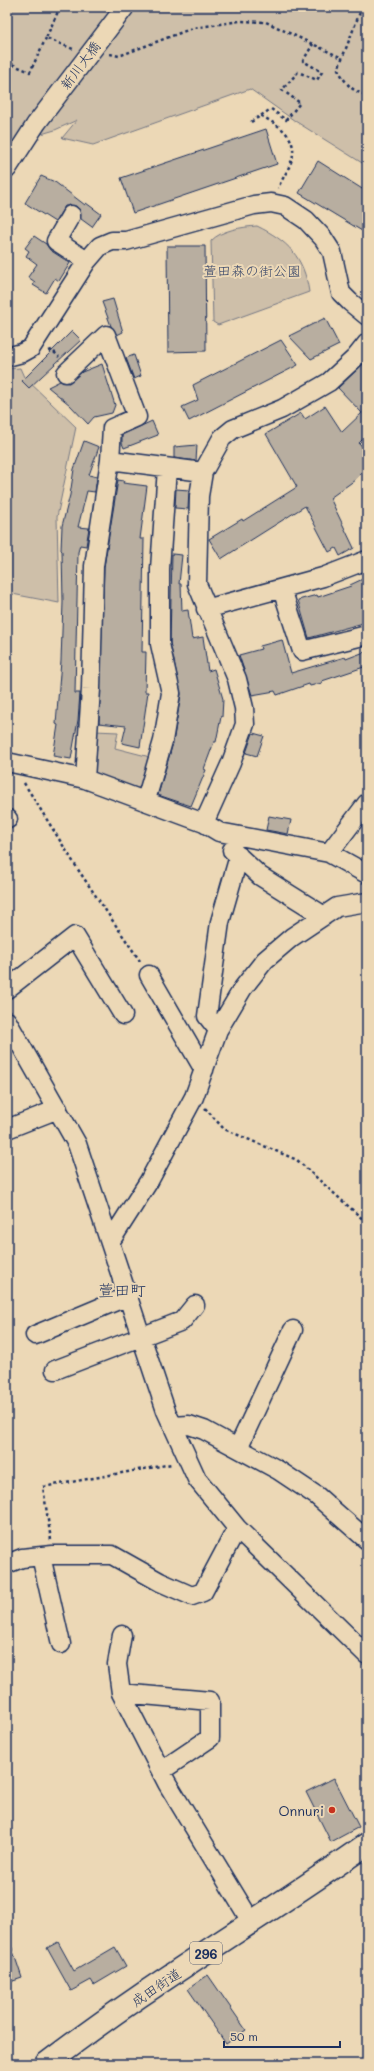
<svg xmlns="http://www.w3.org/2000/svg" width="374" height="2071" viewBox="0 0 374 2071" font-family="Mali,'Klee One',sans-serif">
<style>
.green{fill:#cebfa9;stroke:#747784}
.building{fill:#b8aea0;stroke:#1b2f5e}
.lines{fill:none;stroke-linecap:round;stroke-linejoin:round}
.minor-casing{stroke:#1b2f5e;stroke-width:21}
.highway-casing{stroke:#1b2f5e;stroke-width:25}
.path{stroke:#1b2f5e;stroke-width:2.5;stroke-dasharray:3 3;stroke-linecap:butt}
.minor{stroke:#ecd8b6;stroke-width:18}
.highway{stroke:#ecd8b6;stroke-width:22}
.minor-bridge-casing{stroke:#1b2f5e;stroke-width:21;stroke-linecap:butt}
.minor-bridge{stroke:#ecd8b6;stroke-width:18}
.poi-dot{fill:#c8321e;stroke:#ecd8b6;stroke-width:1.5}
.labels{text-anchor:middle;dominant-baseline:central;stroke-width:4;stroke-linejoin:round;paint-order:stroke}
.shield{fill:#ecd8b6;stroke:#5a6278;stroke-width:1}
.shield-label{font-size:13px;font-weight:bold;fill:#1b2f5e}
.street-label{font-size:14px;fill:#1b2f5e;stroke:#ecd8b6}
.park-label{font-size:14px;fill:#364569;stroke:#ecd8b6}
.poi-label{font-size:14px;fill:#1b2f5e;stroke:#ecd8b6;text-anchor:end}
.quarter-label{font-size:16px;fill:#1b2f5e;stroke:#ecd8b6}
</style>
<rect width="100%" height="100%" fill="#ecd8b6"/>
<filter id="ink" filterUnits="userSpaceOnUse"><feTurbulence type="fractalNoise" baseFrequency=".025" numOctaves="2"/><feDisplacementMap in="SourceGraphic" scale="8" xChannelSelector="R" yChannelSelector="G"/><feConvolveMatrix kernelMatrix="1 2 1 2 8 2 1 2 1" color-interpolation-filters="sRGB"/></filter>
<g filter="url(#ink)">
<path class="green" d="M7,7H367V166L295,121L250,89L93,145L62,138L77,120L55,130L7,144Z
M257,226C288,241 304,257 309,292L218,325L213,322L211,241C221,230 242,227 257,226Z
M20,368L24,377L76,427L57,517L59,603L7,593V369Z
M95,731L118,732L115,748L150,757L140,789L91,772Z"/>
<path class="building" d="M266,129L277,164L133,213L121,178Z
M318,161L367,192V234L299,193Z
M41,176L55,182L85,205L86,203L101,214L92,227L81,219L80,210L76,206H65L55,222L25,203Z
M34,236L46,244L50,250L70,263L59,281L55,278L46,293L33,285L35,282L28,277L37,264L26,256L29,251L25,248Z
M167,246H205L206,351L168,352Z
M113,299L123,332L117,335L111,326L102,302Z
M325,318L339,345L311,359L289,336Z
M72,331L81,340L29,388L22,381Z
M281,340L298,365L189,421L182,407L198,400L193,385Z
M134,355L141,376L134,379L126,358Z
M367,360V435L359,443L367,452V468L355,480L330,498L354,548L340,556L336,548L329,552L305,506L221,559L209,539L242,519L243,521L297,487L266,434L301,413L305,419L325,406L342,432L362,413L338,388Z
M102,364L115,405L112,413L94,417L88,424L70,405L48,387L60,381L69,383L82,372Z
M152,421L158,435L124,448L122,443V435Z
M84,441L99,447L89,475L97,477L95,492L87,491L78,527L89,528L86,546L80,545L78,552L75,693H80L78,720L71,759L53,756L58,725L56,724L61,661L63,602L62,551L61,550L62,526L70,495L74,469Z
M197,445L196,461L174,458V447Z
M118,480L124,481L123,483L147,486L140,539H144L142,652H146L145,692H148L140,747L122,743L126,726L99,723L104,567Z
M176,489L189,490L188,509L175,508Z
M172,554L182,555L179,584H181L182,611L188,610L192,639L203,637L208,671L214,669L223,699L222,717H221L216,742H214L204,769L206,770L191,806L158,795L173,743L181,694L170,643Z
M367,577V622L309,638L298,600L317,595L318,597L351,586L350,585Z
M282,640L291,673L345,657L346,659L367,651V666L322,681V683L310,686L309,684L277,695L275,691L252,695L239,655L261,649L260,646Z
M253,733L264,736L257,756L246,753Z
M269,816L291,820L288,834L266,830Z
M334,1778L359,1827L331,1842L306,1792Z
M9,1939L22,1978L7,1983V1940Z
M58,1942L74,1971L115,1947L126,1966L94,1985L91,1980L71,1991L47,1948Z
M208,1975L246,2030L226,2044L188,1989Z"/>
<g class="lines">
<defs>
<path id="minor" d="M7,169L36,124
M71,215L56,241L87,261
M7,357L22,353L31,348L87,261L100,246L112,241H126L254,205L271,203L285,206L306,220L323,238L332,252L341,293L350,302L367,316
M66,373L106,335L137,417L112,428L110,460
M282,589L302,651L367,635
M206,609L323,577L367,560
M7,762L85,779L204,823L219,832L329,853L367,874
M85,779L91,689L94,566L110,460L203,472
M146,800L163,741L171,693L160,644V569L167,468
M7,819H8
M204,823L231,763L245,724L244,708L237,679L197,584L199,496L203,472L222,438L233,429L282,409L329,382L355,358L367,343
M232,850L260,876L324,916
M329,853L367,803
M149,975L204,1070
M7,989L75,936L123,1015
M7,1021L77,1144L166,1411L197,1479L237,1528L367,1655
M218,1030L207,1016L220,922L239,856
M7,1129L58,1109
M110,1242L149,1181L194,1097L218,1030L243,988L265,960L292,937L337,907L367,902
M35,1335L128,1296
M55,1370L182,1321L195,1305
M173,1426L189,1425L204,1430L278,1470L317,1496L367,1540
M238,1448L293,1330
M41,1556L61,1644
M7,1564L22,1558L52,1555H112L160,1582L192,1596L203,1592L237,1528
M122,1635L117,1664L121,1693L167,1783L252,1923
M121,1693L210,1701V1738L161,1771"/>
<path id="highway" d="M46,2064C148,1985 261,1919 367,1844"/>
</defs>
<use href="#minor" class="minor-casing"/>
<use href="#highway" class="highway-casing"/>
<path class="path" d="M60,7L46,38L73,49
M362,7L338,69C346,84 351,91 367,95
M110,54L119,56L193,28L240,21L266,22L342,58
M7,62L30,72L46,38
M261,116C279,125 300,138 291,162C288,171 282,179 278,188
M251,122L271,109L286,120L300,103L282,90L298,72L317,80L322,72L303,61L313,44
M49,351L52,350L59,357
M24,783L79,871L140,961
M205,1108L224,1129L297,1160L367,1223
M51,1540L43,1487L172,1464"/>
<use href="#minor" class="minor"/>
<use href="#highway" class="highway"/>
<defs>
<path id="minor-bridge" d="M36,124L125,7"/>
</defs>
<use href="#minor-bridge" class="minor-bridge-casing"/>
<use href="#minor-bridge" class="minor-bridge"/>
</g>
</g>
<circle class="poi-dot" cx="332" cy="1810" r="4"/>
<g class="labels">
<rect class="shield" x="190" y="1942" width="32" height="22" rx="3"/>
<g class="shield-label">
<text x="206" y="1953">296</text>
</g>
<g class="street-label">
<text transform="translate(80 65) rotate(-53)">新川大橋</text>
<text transform="translate(156 1987) rotate(-34)">成田街道</text>
</g>
<g class="park-label">
<text x="252" y="270">萱田森の街公園</text>
</g>
<g class="poi-label">
<text x="324" y="1810">Onnuri</text>
</g>
<g class="quarter-label">
<text x="122" y="1289">萱田町</text>
</g>
</g>
<rect width="374" height="2071" fill="none" stroke="#ecd8b6" stroke-width="24"/>
<rect x="12" y="12" width="350" height="2047" fill="none" stroke="#1b2f5e" stroke-width="1.5" filter="url(#ink)"/>
<path d="M224 2041v6h116v-6" fill="none" stroke="#1b2f5e" stroke-width="2"/>
<text x="230" y="2041" font-size="12" fill="#1b2f5e" stroke="#ecd8b6" stroke-width="3" paint-order="stroke">50 m</text>
</svg>
